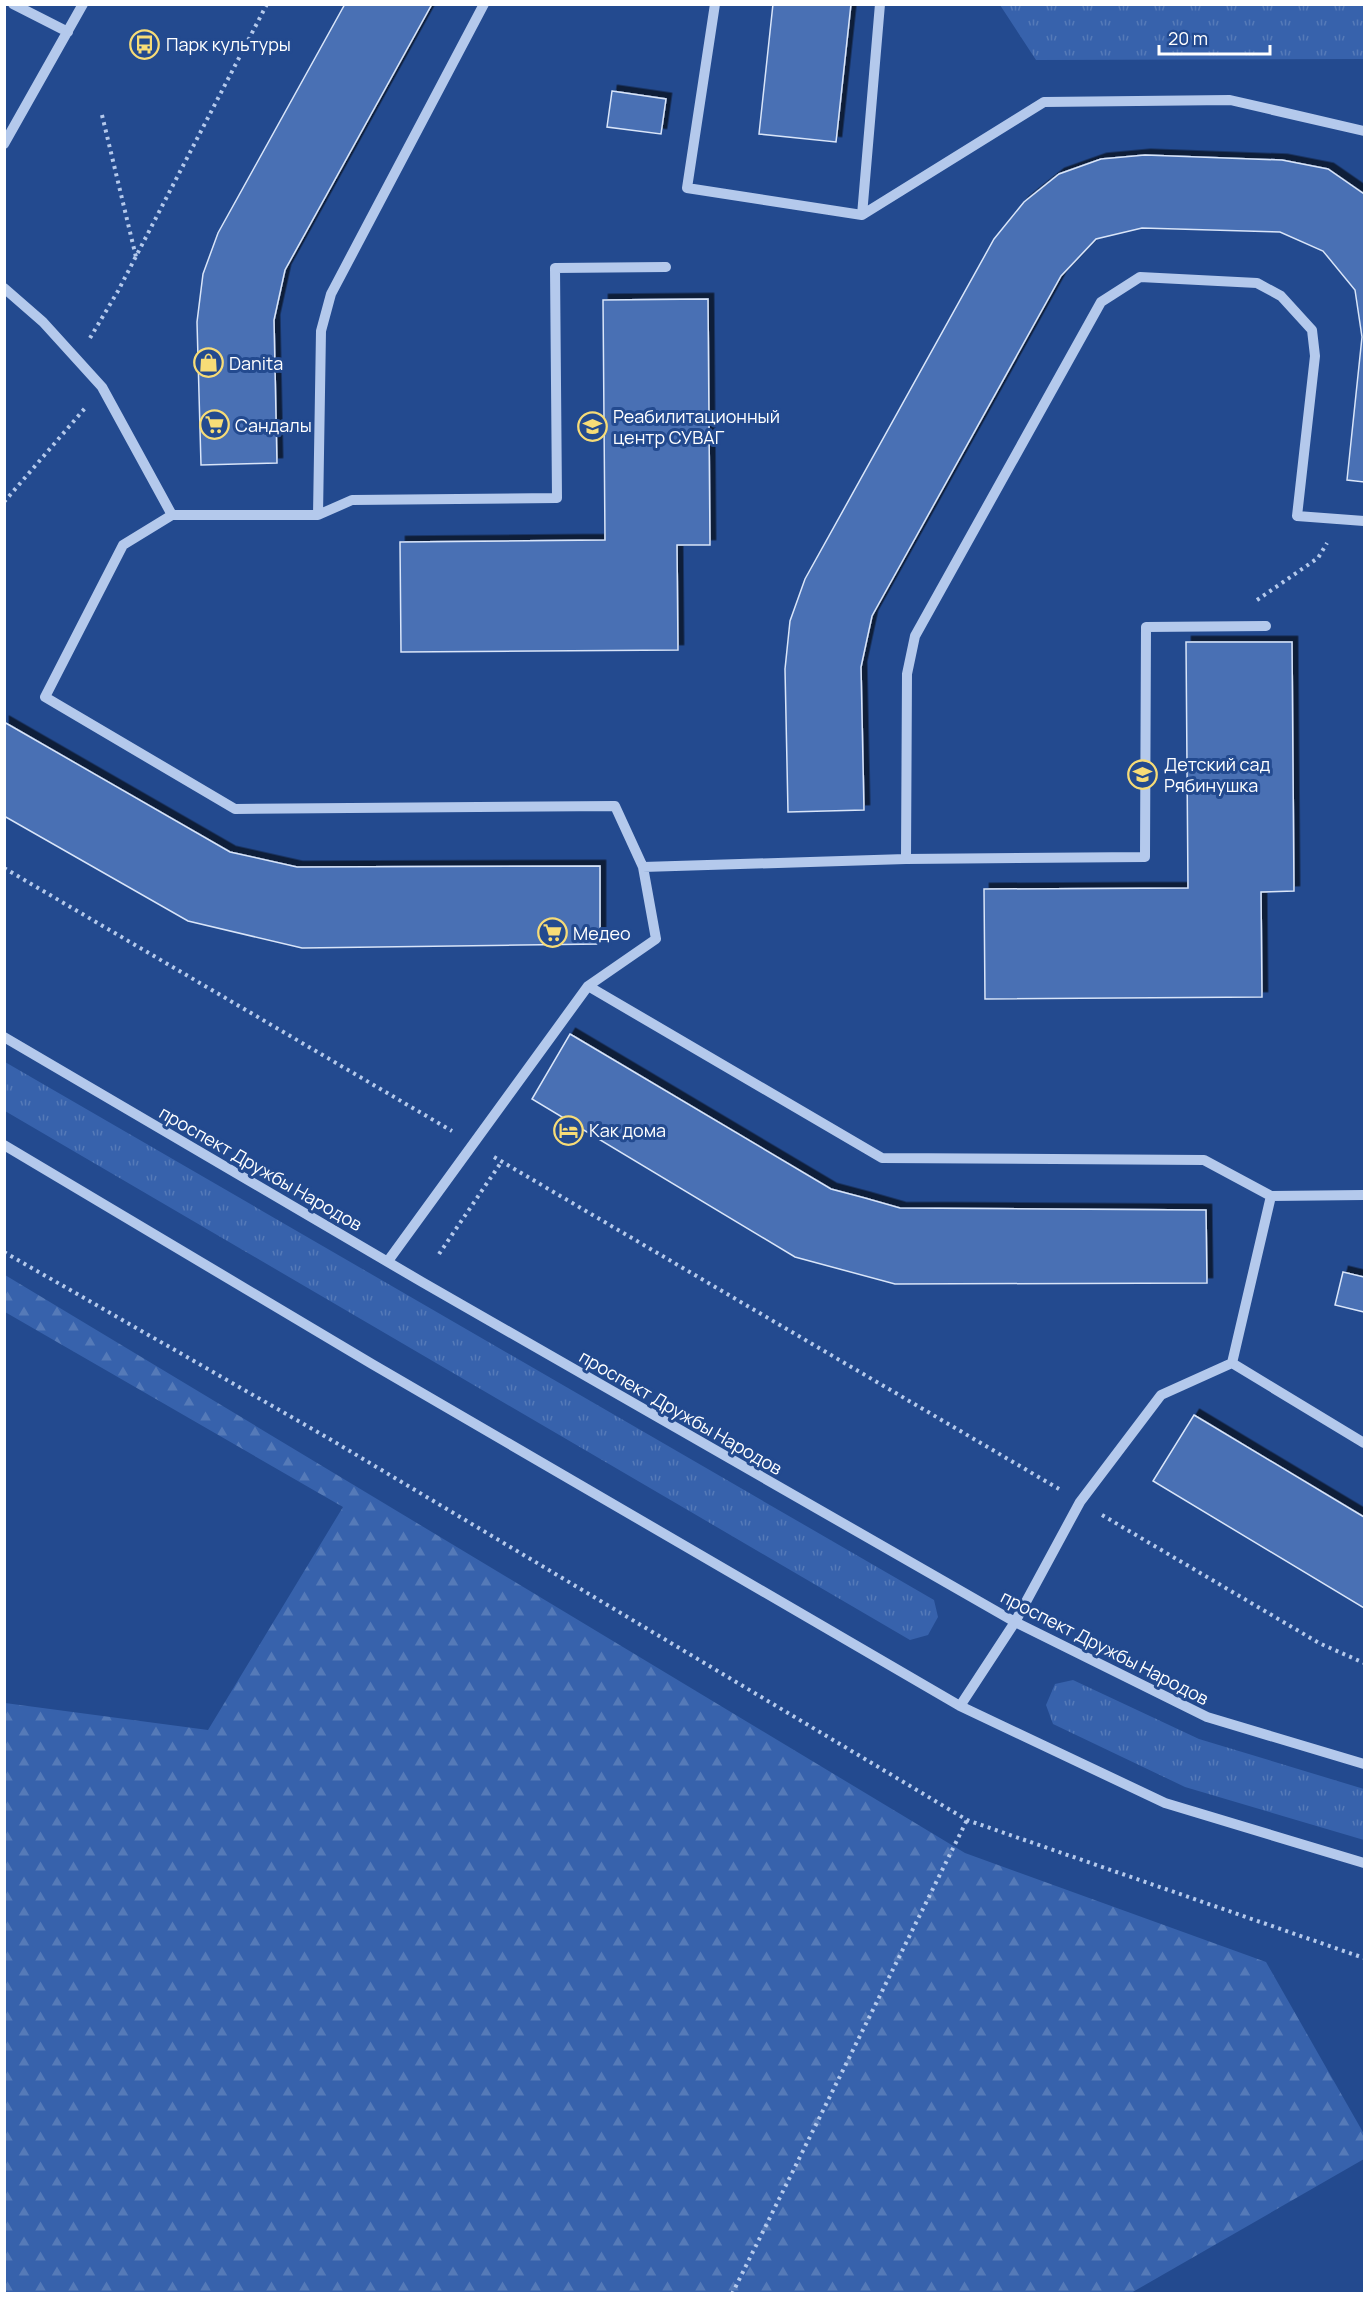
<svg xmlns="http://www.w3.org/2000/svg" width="1369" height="2298" viewBox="0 0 1369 2298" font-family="Manrope,sans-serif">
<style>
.grass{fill:url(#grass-tufts)}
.forest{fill:url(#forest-firs)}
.building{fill:#4870b4;stroke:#d9e5f9;stroke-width:1.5;filter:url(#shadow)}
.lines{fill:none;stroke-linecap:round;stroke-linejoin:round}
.path{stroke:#b4c9ec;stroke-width:4;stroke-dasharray:3 4.5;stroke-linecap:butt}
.minor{stroke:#b4c9ec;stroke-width:10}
.labels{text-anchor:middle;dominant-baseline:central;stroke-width:6;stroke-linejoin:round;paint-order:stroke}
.poi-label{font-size:18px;fill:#fff;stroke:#234a8f;text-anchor:start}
.street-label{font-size:18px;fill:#fff;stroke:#234a8f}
</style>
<defs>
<pattern id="grass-tufts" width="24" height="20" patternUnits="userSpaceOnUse" patternTransform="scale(1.5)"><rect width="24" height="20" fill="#3762ac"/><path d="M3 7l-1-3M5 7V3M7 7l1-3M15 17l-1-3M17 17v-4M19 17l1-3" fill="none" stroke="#557ab8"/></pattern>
<pattern id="forest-firs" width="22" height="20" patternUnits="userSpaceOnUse" patternTransform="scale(1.5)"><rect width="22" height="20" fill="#3762ac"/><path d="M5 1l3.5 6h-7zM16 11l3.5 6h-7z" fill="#557ab8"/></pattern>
<filter id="shadow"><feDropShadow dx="5.5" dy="-5.5" stdDeviation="0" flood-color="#0009"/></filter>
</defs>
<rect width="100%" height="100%" fill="#234a8f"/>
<path class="grass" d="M1000,5H1364V59L1036,60Z
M5,1062L934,1600L938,1617L928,1635L910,1640L5,1111Z
M1073,1680L1199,1739L1364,1789V1840L1185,1787L1053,1724L1046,1705L1055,1684Z"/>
<path class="forest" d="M5,1275L965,1853L1266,1962L1364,2134V2159L1131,2293H5V1703L208,1730L343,1507L5,1312Z"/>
<path class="building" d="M345,4H432L285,270L274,320L277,463L201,465L197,322L203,274L218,233Z
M773,4H851L836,142L759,134Z
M612,91L666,99L661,134L607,127Z
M1145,155L1282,160L1328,169L1364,194V482L1347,480L1362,337L1355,290L1323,251L1280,232L1142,228L1096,239L1061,276L872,616L861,667L864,810L788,812L785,669L790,621L805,579L994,239L1024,202L1059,174L1101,159Z
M708,299L710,545H677L678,650L401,652L400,542L605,540L603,300Z
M1186,642H1292L1294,891L1261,892L1262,997L985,999L984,889L1188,888Z
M4,722L230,852L297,867L600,866V944L302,948L188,921L4,816Z
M570,1034L831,1189L865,1198L900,1208L1206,1210L1207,1283L895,1284L795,1257L532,1099Z
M1343,1272L1364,1277V1312L1335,1305Z
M1194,1415L1364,1517V1608L1153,1481Z"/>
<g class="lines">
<path class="path" d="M102,115L136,257
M90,338L118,291L267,4
M4,502L86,407
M1257,600L1318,558L1327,543
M4,868L452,1131
M494,1157L1059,1489
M4,1252L328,1438L967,1820L1364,1958
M439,1254L502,1161
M1102,1515L1319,1643L1364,1663
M732,2294L967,1820"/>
<path class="minor" d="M13,4L68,32
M715,4L687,188L862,215L880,4
M4,144L83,4
M862,215L1044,102L1230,100L1364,131
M4,288L43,322L102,387L172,515H318L352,500L557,498L555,268L666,267
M172,515L123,545L45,697L235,809L615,806L643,867L656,939L588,986L388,1261
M318,515L321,331L331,294L484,4
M906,859L1145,857L1146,627L1266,626
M643,867L906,859L907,674L915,636L1101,302L1140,277L1257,283L1281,296L1312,330L1315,356L1297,516L1364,521
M588,986L882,1158L1204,1160L1271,1196L1364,1195
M4,1037L422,1282L1015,1622L1207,1717L1364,1764
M4,1145L372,1364L960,1706L1165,1803L1364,1863
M1271,1196L1232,1363L1364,1443
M960,1706L1015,1622L1080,1502L1161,1395L1232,1363"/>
</g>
<defs>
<symbol id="bus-ring" viewBox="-11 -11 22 22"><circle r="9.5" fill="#234a8f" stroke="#f7dc77" stroke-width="1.5"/><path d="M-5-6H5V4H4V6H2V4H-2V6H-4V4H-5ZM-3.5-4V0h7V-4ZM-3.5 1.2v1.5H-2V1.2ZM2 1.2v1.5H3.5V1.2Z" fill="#f7dc77"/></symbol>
<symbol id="shop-ring" viewBox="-11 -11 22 22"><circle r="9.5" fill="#234a8f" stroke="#f7dc77" stroke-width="1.5"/><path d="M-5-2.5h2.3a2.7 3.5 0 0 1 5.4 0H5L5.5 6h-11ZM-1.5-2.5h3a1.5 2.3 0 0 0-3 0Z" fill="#f7dc77"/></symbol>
<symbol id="supermarket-ring" viewBox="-11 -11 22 22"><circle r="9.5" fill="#234a8f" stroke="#f7dc77" stroke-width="1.5"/><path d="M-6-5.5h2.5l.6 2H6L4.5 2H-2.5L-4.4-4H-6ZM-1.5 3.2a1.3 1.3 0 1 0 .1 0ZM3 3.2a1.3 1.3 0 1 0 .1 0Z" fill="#f7dc77"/></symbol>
<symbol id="school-ring" viewBox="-11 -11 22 22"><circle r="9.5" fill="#234a8f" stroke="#f7dc77" stroke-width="1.5"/><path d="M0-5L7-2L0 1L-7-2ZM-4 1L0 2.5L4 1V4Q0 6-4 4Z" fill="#f7dc77"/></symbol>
<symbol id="hotel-ring" viewBox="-11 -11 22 22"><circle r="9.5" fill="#234a8f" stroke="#f7dc77" stroke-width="1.5"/><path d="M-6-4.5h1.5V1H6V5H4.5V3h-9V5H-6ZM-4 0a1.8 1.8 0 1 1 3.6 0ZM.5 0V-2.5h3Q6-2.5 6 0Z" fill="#f7dc77"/></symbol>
</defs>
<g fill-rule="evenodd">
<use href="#bus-ring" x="128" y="28" width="33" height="33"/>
<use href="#shop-ring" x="192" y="346" width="33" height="33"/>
<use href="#supermarket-ring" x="198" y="408" width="33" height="33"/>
<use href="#school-ring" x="576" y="410" width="33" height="33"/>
<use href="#school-ring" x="1126" y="758" width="33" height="33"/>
<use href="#supermarket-ring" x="536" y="916" width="33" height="33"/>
<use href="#hotel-ring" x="552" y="1114" width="33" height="33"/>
</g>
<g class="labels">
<g class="poi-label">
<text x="166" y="44">Парк культуры</text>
<text x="229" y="363">Danita</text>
<text x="613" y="416">Реабилитационный<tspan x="613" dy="21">центр СУВАГ</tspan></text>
<text x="235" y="425">Сандалы</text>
<text x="1164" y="764">Детский сад<tspan x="1164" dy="21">Рябинушка</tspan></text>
<text x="573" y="933">Медео</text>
<text x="589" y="1130">Как дома</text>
</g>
<g class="street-label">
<text transform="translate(261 1168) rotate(30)">проспект Дружбы Народов</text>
<text transform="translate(681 1412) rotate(30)">проспект Дружбы Народов</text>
<text transform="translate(1105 1647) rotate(27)">проспект Дружбы Народов</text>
</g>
</g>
<rect width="1369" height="2298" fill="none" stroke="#ffffff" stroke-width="12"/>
<path d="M1159 45v9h111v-9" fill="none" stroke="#ffffff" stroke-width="3"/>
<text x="1168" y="45" font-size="18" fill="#ffffff" stroke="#234a8f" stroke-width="4.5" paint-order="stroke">20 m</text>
</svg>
